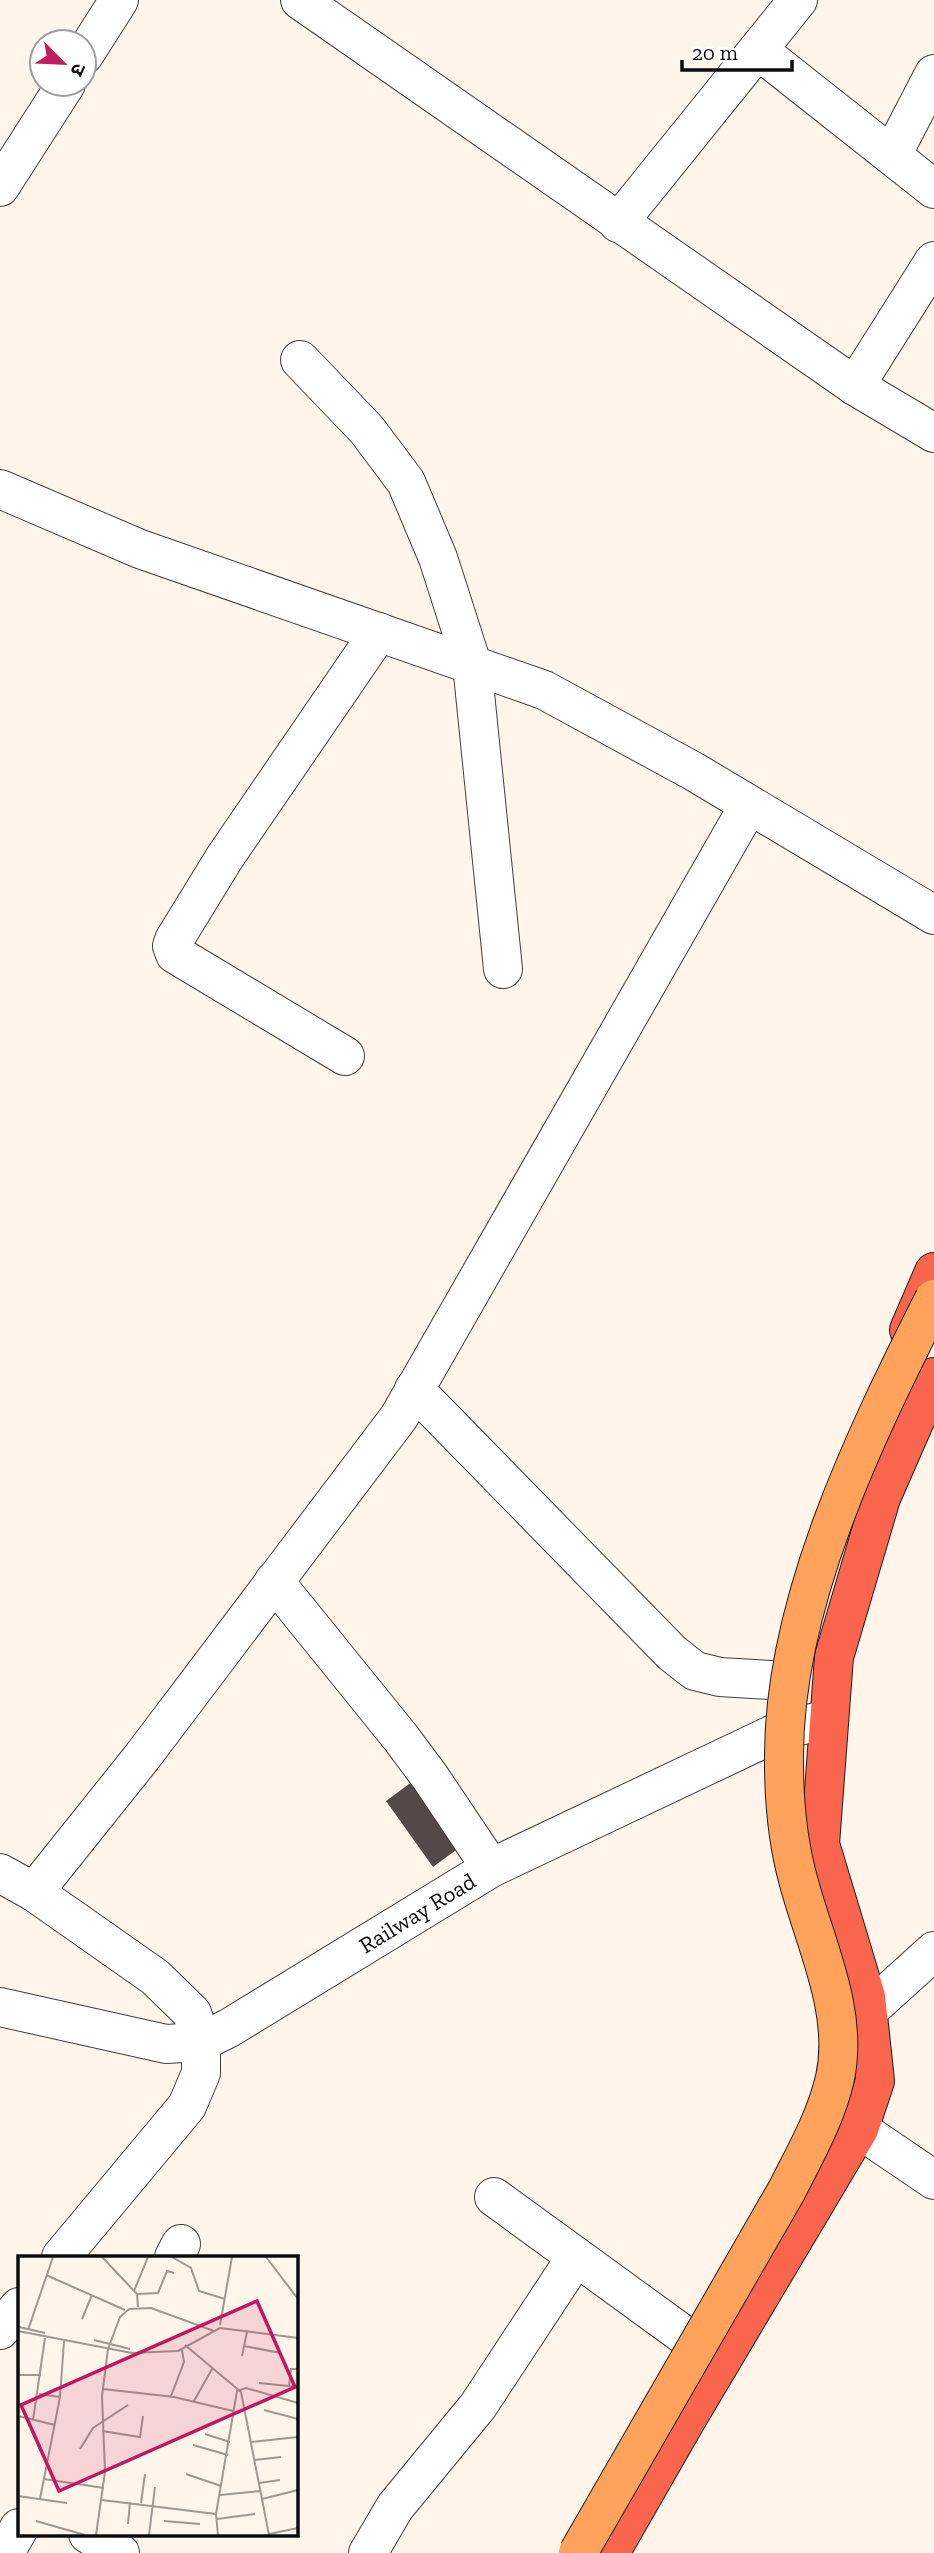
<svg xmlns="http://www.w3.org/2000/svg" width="934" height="2553" viewBox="0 0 934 2553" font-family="'Zilla Slab','Noto Sans Devanagari',serif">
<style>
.building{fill:#554948}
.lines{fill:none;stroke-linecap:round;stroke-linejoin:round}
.minor-casing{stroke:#3f3f3f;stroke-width:40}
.highway-casing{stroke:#1d1d1d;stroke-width:40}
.minor{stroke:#fff;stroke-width:38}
.highway{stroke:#fa654e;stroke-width:38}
.major-bridge-casing{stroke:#1d1d1d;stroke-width:40;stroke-linecap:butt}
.major-bridge{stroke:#fea25c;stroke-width:38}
.labels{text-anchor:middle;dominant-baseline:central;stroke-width:7;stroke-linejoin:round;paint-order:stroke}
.street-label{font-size:23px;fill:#0c0c0c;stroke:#fff}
.inset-road{fill:none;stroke:#9e9892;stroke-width:2}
.view{fill:#c2185b;fill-opacity:0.15;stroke:#c2185b;stroke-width:3.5}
.inset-edge{fill:none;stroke:#0c0c0c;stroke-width:3.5}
</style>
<rect width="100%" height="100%" fill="#fff5eb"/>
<path class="building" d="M424,1773L471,1839L433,1867L386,1801Z"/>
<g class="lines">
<defs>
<g id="minor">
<path d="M300,0L855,386L934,433"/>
<path d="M758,50L934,189"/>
<path d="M84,55L119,0"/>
<path d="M892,155L934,74"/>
<path d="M0,187L66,84"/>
<path d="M618,223L798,0"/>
<path d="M300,360L367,430L406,482L438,558L472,664L503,969"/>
<path d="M855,386L934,261"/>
<path d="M0,489L140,549L544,690L693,771L934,915"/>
<path d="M345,1056L175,954L172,946L174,940L225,857L379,632"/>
<path d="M414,1389L672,1653L695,1671L720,1677L787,1681"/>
<path d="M274,1581L401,1738L430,1777L491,1868"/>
<path d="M0,1873L34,1892L155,1977L192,2013L201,2042V2073L187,2106L61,2257"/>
<path d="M34,1892L142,1757L399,1417L749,805"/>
<path id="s1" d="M0,2007L166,2044L201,2042L229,2028L491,1868L782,1730L829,1719"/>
<path d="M848,2029L934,1951"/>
<path d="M859,2129L934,2180"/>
<path d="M494,2197L688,2338"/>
<path d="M174,2257L181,2244"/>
<path d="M0,2330L19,2307"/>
<path d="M88,2534L120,2553"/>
<path d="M5,2553L19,2528"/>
<path d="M368,2553L395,2507L478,2406L576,2257"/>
</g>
<path id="highway" d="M909,1330L934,1272
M610,2553L685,2422L859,2129L875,2081L866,1997L820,1844L834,1657L881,1498L934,1377"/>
</defs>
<use href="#minor" class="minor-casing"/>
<use href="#highway" class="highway-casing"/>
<use href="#minor" class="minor"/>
<use href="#highway" class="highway"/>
<defs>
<path id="major-bridge" d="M578,2553L787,2190C805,2154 826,2118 835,2078C849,2012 816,1946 799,1883C788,1844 784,1803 784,1762C782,1605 865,1436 934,1299"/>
</defs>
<use href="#major-bridge" class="major-bridge-casing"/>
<use href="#major-bridge" class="major-bridge"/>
</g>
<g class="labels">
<g class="street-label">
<text stroke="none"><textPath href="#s1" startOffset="457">Railway Road</textPath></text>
</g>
</g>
<g transform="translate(18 2256)">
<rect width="280" height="280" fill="#fff5eb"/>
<path class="inset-road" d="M84,1L119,38L120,51M154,1L173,12L181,35L207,43M248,1L280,43M28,19L107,54M116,35L130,1M119,38L140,37L149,15L156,17M64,63L74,39M202,69L214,1M1,71L27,77M10,74L35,1M0,75L114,97L160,95L202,72L280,82M76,84L112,93M167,89L223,136L251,279M226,90L263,97M224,100L229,76M0,119H23M241,127L280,131M271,130L273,113H280M85,133L156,141L215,155M21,138L42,141M153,140L166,106L164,94M176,145L194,113M246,154L280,163M0,160L37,169M15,164L27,82M84,175L122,181L125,160M187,178L212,186M233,186L280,181M175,189L210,199M62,193L75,172L110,149M237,204L263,201M168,218L203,230M26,223L86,232M241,227L262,224M202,239L242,235M0,240L49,247M22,243L42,141L46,85M244,243L280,234M84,244L198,258M123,247L127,218M199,263L237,258M18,265L67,279M146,265L182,268M110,268L112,246M251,278L280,272M78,279L87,216L84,140L90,93L102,61L111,53L133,52L196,75M131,279L137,231M200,279L198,258L219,135L228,132L280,147"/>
<path class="view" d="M239,45L277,131L41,235L3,149Z"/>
<rect width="280" height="280" class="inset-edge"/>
</g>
<g transform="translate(63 63) rotate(114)"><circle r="33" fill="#ffffff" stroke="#9e9e9e" stroke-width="2"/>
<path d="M0-5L12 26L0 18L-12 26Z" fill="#c11f5c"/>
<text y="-10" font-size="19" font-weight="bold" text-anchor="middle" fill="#0c0c0c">उ</text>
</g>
<path d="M682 60v10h110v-10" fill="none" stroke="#0c0c0c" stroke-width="3.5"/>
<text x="692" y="60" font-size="21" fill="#0c0c0c" stroke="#ffffff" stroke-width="5" paint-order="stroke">20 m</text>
</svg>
